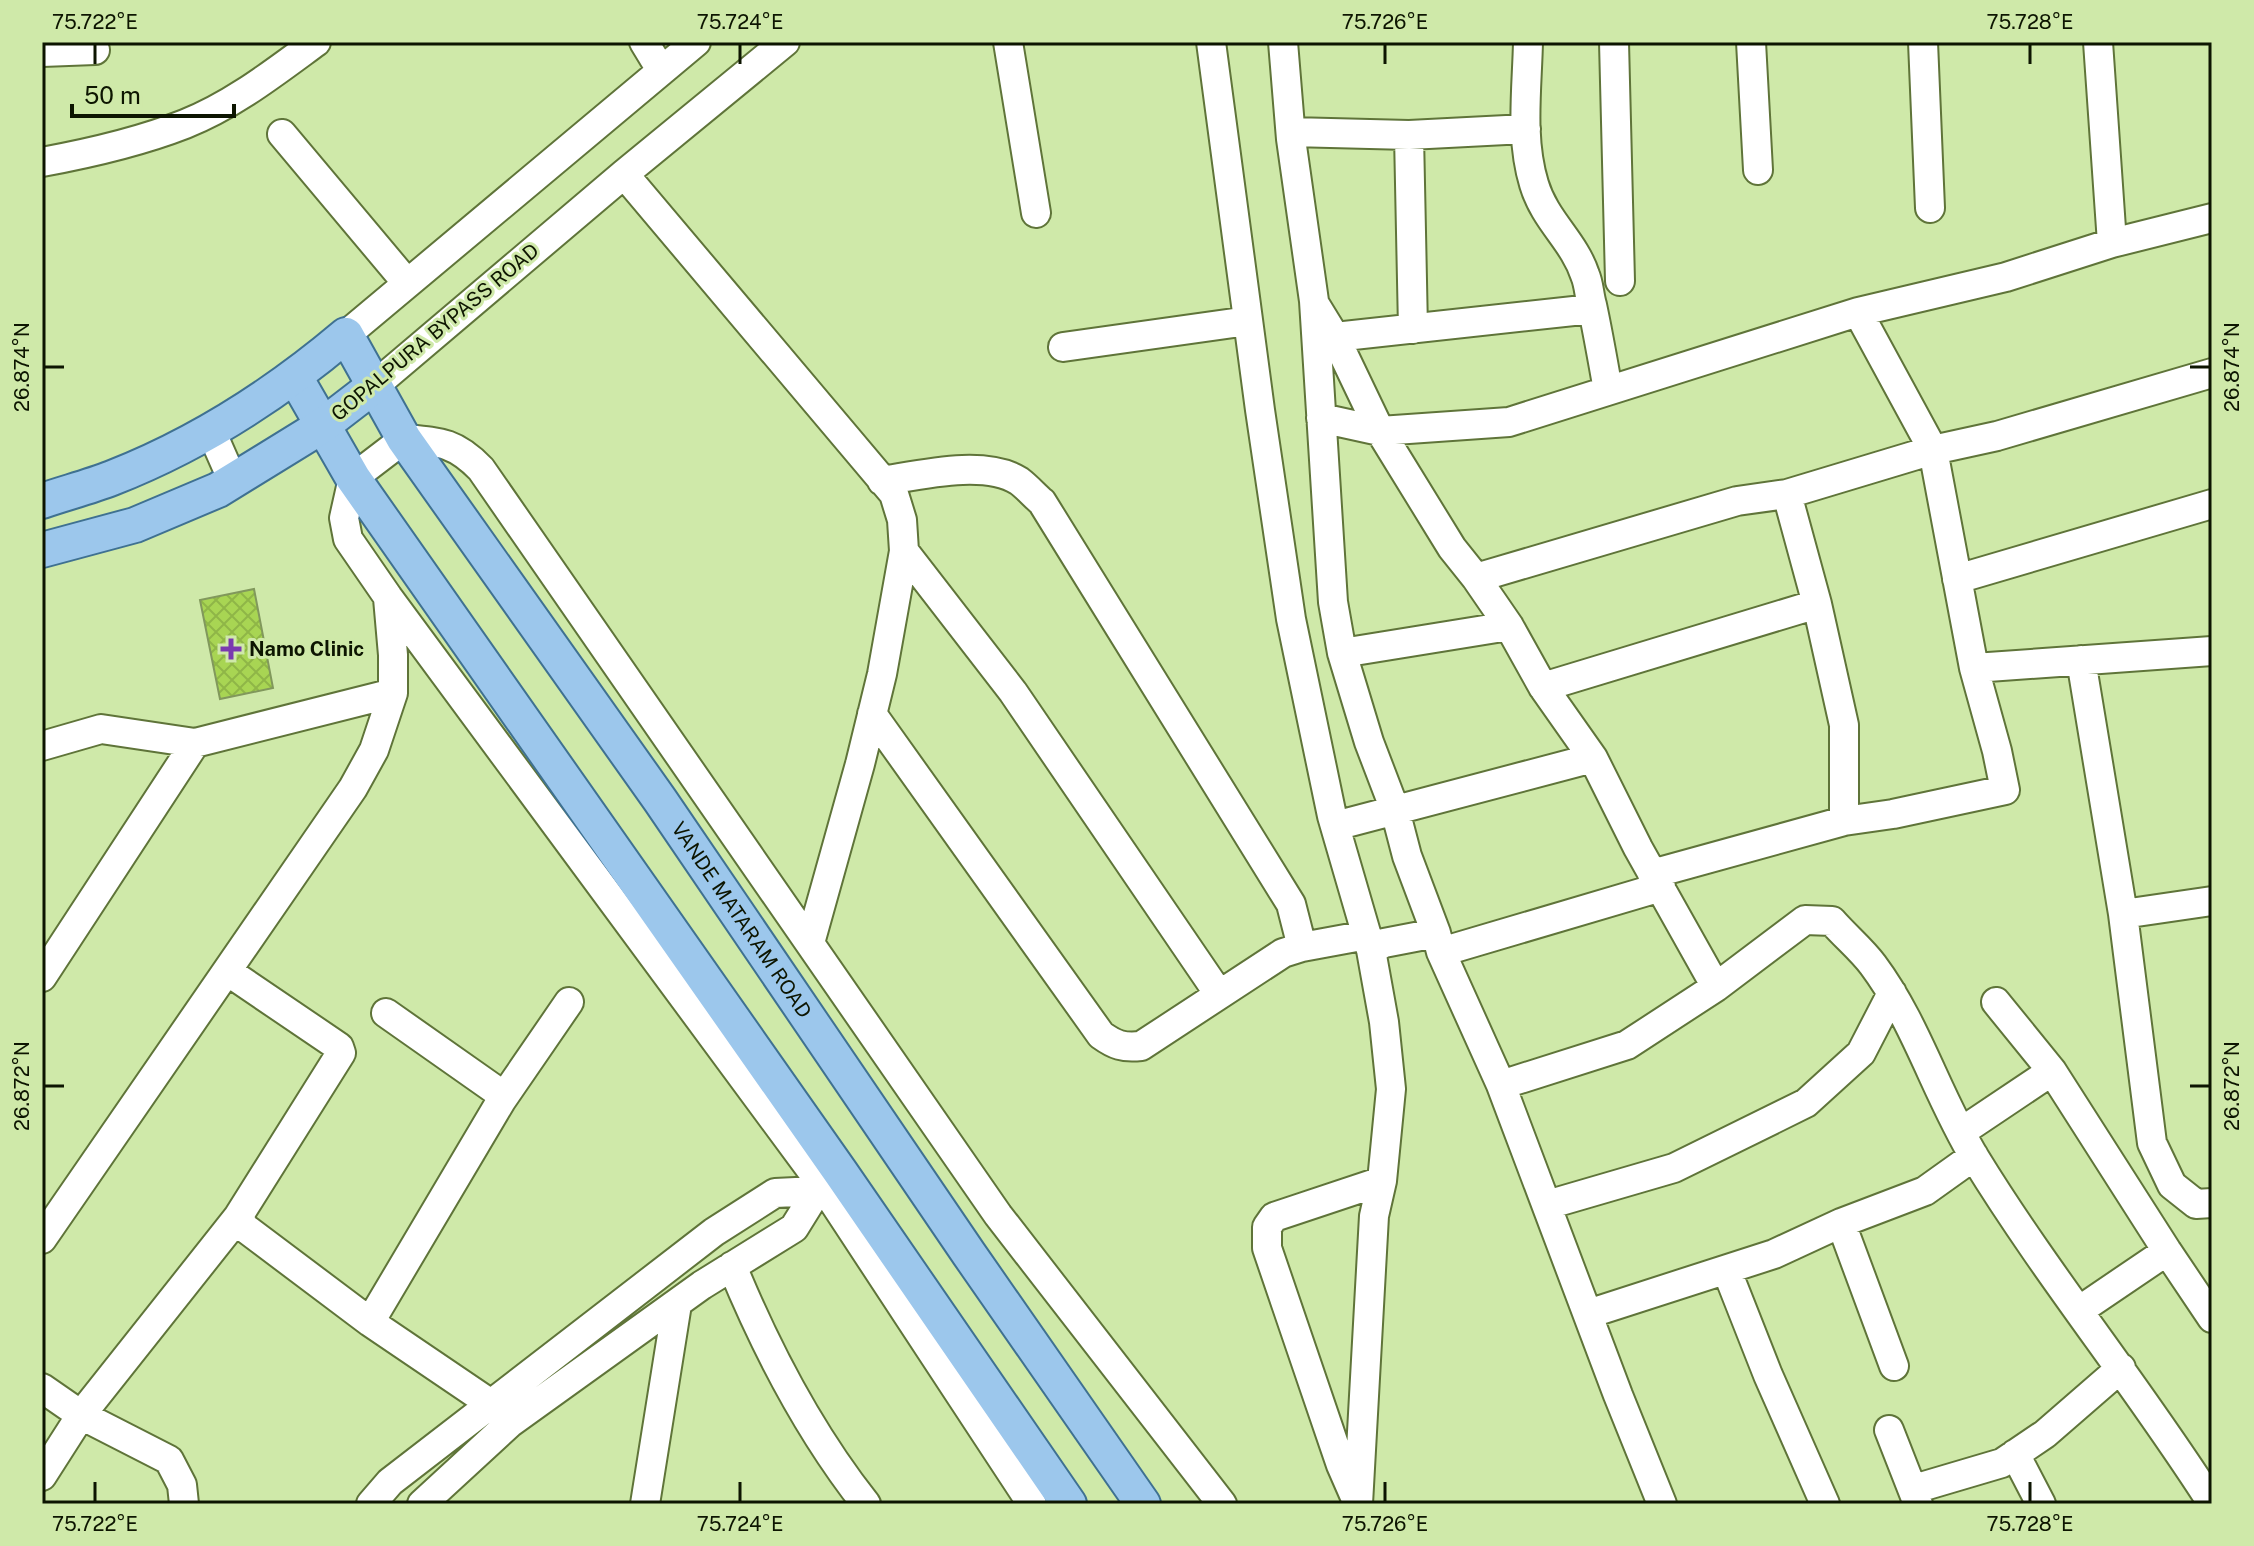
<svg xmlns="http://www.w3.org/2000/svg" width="2254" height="1546" viewBox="0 0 2254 1546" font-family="'Public Sans',sans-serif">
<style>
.building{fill:url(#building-cross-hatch);stroke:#81985c;stroke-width:2}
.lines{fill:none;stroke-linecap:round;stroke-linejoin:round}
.minor-casing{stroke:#5f7439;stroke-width:32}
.major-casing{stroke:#3f7191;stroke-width:38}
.minor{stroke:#fff;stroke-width:28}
.major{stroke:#9cc7ec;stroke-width:34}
.ticks{fill:none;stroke:#0d1501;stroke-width:3}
.poi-dot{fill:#7a3aaf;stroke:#cfe9a9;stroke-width:3}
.labels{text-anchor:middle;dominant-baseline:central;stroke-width:6;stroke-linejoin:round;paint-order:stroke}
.street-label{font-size:20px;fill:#0d1501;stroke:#cfe9a9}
.poi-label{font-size:20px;font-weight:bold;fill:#0d1501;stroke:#cfe9a9;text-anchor:start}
.neatline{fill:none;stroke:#0d1501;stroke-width:3}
.ticks-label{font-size:20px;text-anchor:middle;fill:#0d1501}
</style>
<defs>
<pattern id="building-cross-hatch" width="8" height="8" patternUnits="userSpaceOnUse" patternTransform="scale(2)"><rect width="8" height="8" fill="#a8d553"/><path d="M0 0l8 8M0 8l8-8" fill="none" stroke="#8fb647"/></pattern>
</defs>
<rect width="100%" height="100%" fill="#cfe9a9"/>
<path class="building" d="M254,589L273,688L220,699L200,600Z"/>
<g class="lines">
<defs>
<path id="minor" d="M644,42L661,70
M1008,42L1036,213
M1211,42L1260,410L1291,619L1332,816L1371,950
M1283,42L1291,139L1314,301L1333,602L1342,653L1369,742L1395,810L1407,856L1436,933L1441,952L1501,1085L1618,1395L1662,1504
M1528,42C1527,89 1520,138 1534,184C1545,221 1574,241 1585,275C1589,284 1589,295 1592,305C1598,333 1603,362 1608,390
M1614,42L1620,281
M1751,42L1758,170
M1923,42L1930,208
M2098,42L2112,243
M42,52L95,50
M1291,132L1409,135L1526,129
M282,134L407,283
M1409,135L1413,329
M42,162C91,153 139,142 185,124C233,105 275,72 316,42
M624,174L894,494L902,520L904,551L882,674L860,764L810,943
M1316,306L1335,337L1380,431L1452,548L1476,578L1509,626L1543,687L1593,758L1638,848L1716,987
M346,335L696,42
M1335,337L1592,309
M1063,347L1248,321
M374,386L624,174L785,42
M1321,418L1380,431L1509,422L1858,312L2006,277L2112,243L2212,218
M211,431L233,481
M882,481C920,475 985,459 1019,481C1027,487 1035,496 1042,502L1291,904L1302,947
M904,551L1013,692L1219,994
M1476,578L1737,501L1787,494L1933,450L1997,436L2212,373
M1957,579L2212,504
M1817,604L1844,725V821
M1342,653L1509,626
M2081,660L2123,914L2152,1143L2172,1185L2196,1204L2212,1203
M1974,668L2212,651
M1543,687L1817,604L1787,494
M872,714L1101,1035C1115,1045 1123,1048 1141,1046L1283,953L1302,947L1367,935
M42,746L101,729L195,743L393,693
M1335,826L1593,758
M1652,874L1844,821L1893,814L2005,790L1997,751L1974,668L1933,450L1858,312
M2123,914L2212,901
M1441,952L1661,887
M227,971L339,1047L341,1053L238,1217L245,1228L370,1322L491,1404
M42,977L195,743
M1996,1002L2052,1071L2167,1251L2212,1318
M386,1013L504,1096
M1501,1085L1627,1045L1716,987L1805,920L1832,921C1845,936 1862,950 1873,965C1917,1024 1937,1096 1975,1158C2048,1277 2137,1385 2212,1503
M1961,1132L2052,1071
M1547,1205L1674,1168L1806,1103L1861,1053L1892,993
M1841,1223L1894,1366
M42,1239L353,788L374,750L393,693V655L388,598
M732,1266C767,1351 809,1432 866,1504
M1727,1271L1768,1375L1825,1504
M2080,1310L2167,1251
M1588,1314L1774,1254L1841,1223L1925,1191L1974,1156
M370,1322L501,1101L569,1002
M42,1388L81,1415L169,1460L182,1485L184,1504
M1889,1430L1918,1504
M2015,1454L2041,1504
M42,1476L81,1415L238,1217
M1914,1489L2002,1463L2045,1434L2121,1368
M1355,1497L1341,1465L1267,1248V1227L1274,1217L1382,1181
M371,1504L390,1482L714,1232L775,1193L817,1191
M422,1504L510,1423L702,1285L794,1228L817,1191L829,1182
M645,1504L677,1304
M1032,1504L823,1186L388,597L348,539L344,518L353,478L404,439C440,442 455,442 481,469L998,1215L1222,1504
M1358,1504L1374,1216L1382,1181L1391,1089L1384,1022L1371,950L1384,943L1436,933"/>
<g id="major">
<path d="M295,377L353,478L841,1173L1069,1504"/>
<path id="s1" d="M42,501C65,493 89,487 112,478C199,444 275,395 346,335L404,439L660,800L969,1254L1143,1504"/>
<path d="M42,550L135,525L218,490L322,426L374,386"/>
</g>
</defs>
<use href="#minor" class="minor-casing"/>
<use href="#major" class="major-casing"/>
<use href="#minor" class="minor"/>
<use href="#major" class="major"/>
</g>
<path class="ticks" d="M95,44V64M740,44V64M1385,44V64M2030,44V64M44,367H64M2190,367H2210M44,1086H64M2190,1086H2210M95,1482V1502M740,1482V1502M1385,1482V1502M2030,1482V1502"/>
<path class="poi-dot" d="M227 637h8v8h8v8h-8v8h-8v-8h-8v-8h8z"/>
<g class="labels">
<g class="street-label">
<text transform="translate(435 332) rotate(-40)">GOPALPURA BYPASS ROAD</text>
<text stroke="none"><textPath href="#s1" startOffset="1056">VANDE MATARAM ROAD</textPath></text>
</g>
<g class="poi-label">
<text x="249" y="649">Namo Clinic</text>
</g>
</g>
<rect width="2254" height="1546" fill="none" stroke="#cfe9a9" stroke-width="88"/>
<path d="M72 104v12h162v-12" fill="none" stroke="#0d1501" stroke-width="4"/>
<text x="84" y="104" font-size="24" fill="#0d1501" stroke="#cfe9a9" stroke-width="6" paint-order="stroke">50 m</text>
<rect x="44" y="44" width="2166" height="1458" class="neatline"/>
<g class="ticks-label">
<text x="95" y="29">75.722°E</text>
<text x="740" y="29">75.724°E</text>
<text x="1385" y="29">75.726°E</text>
<text x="2030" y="29">75.728°E</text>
<text transform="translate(22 367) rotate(-90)" y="7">26.874°N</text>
<text transform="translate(2232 367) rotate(-90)" y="7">26.874°N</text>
<text transform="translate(22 1086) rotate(-90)" y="7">26.872°N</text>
<text transform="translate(2232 1086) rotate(-90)" y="7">26.872°N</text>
<text x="95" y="1531">75.722°E</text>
<text x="740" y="1531">75.724°E</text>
<text x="1385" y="1531">75.726°E</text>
<text x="2030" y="1531">75.728°E</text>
</g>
</svg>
